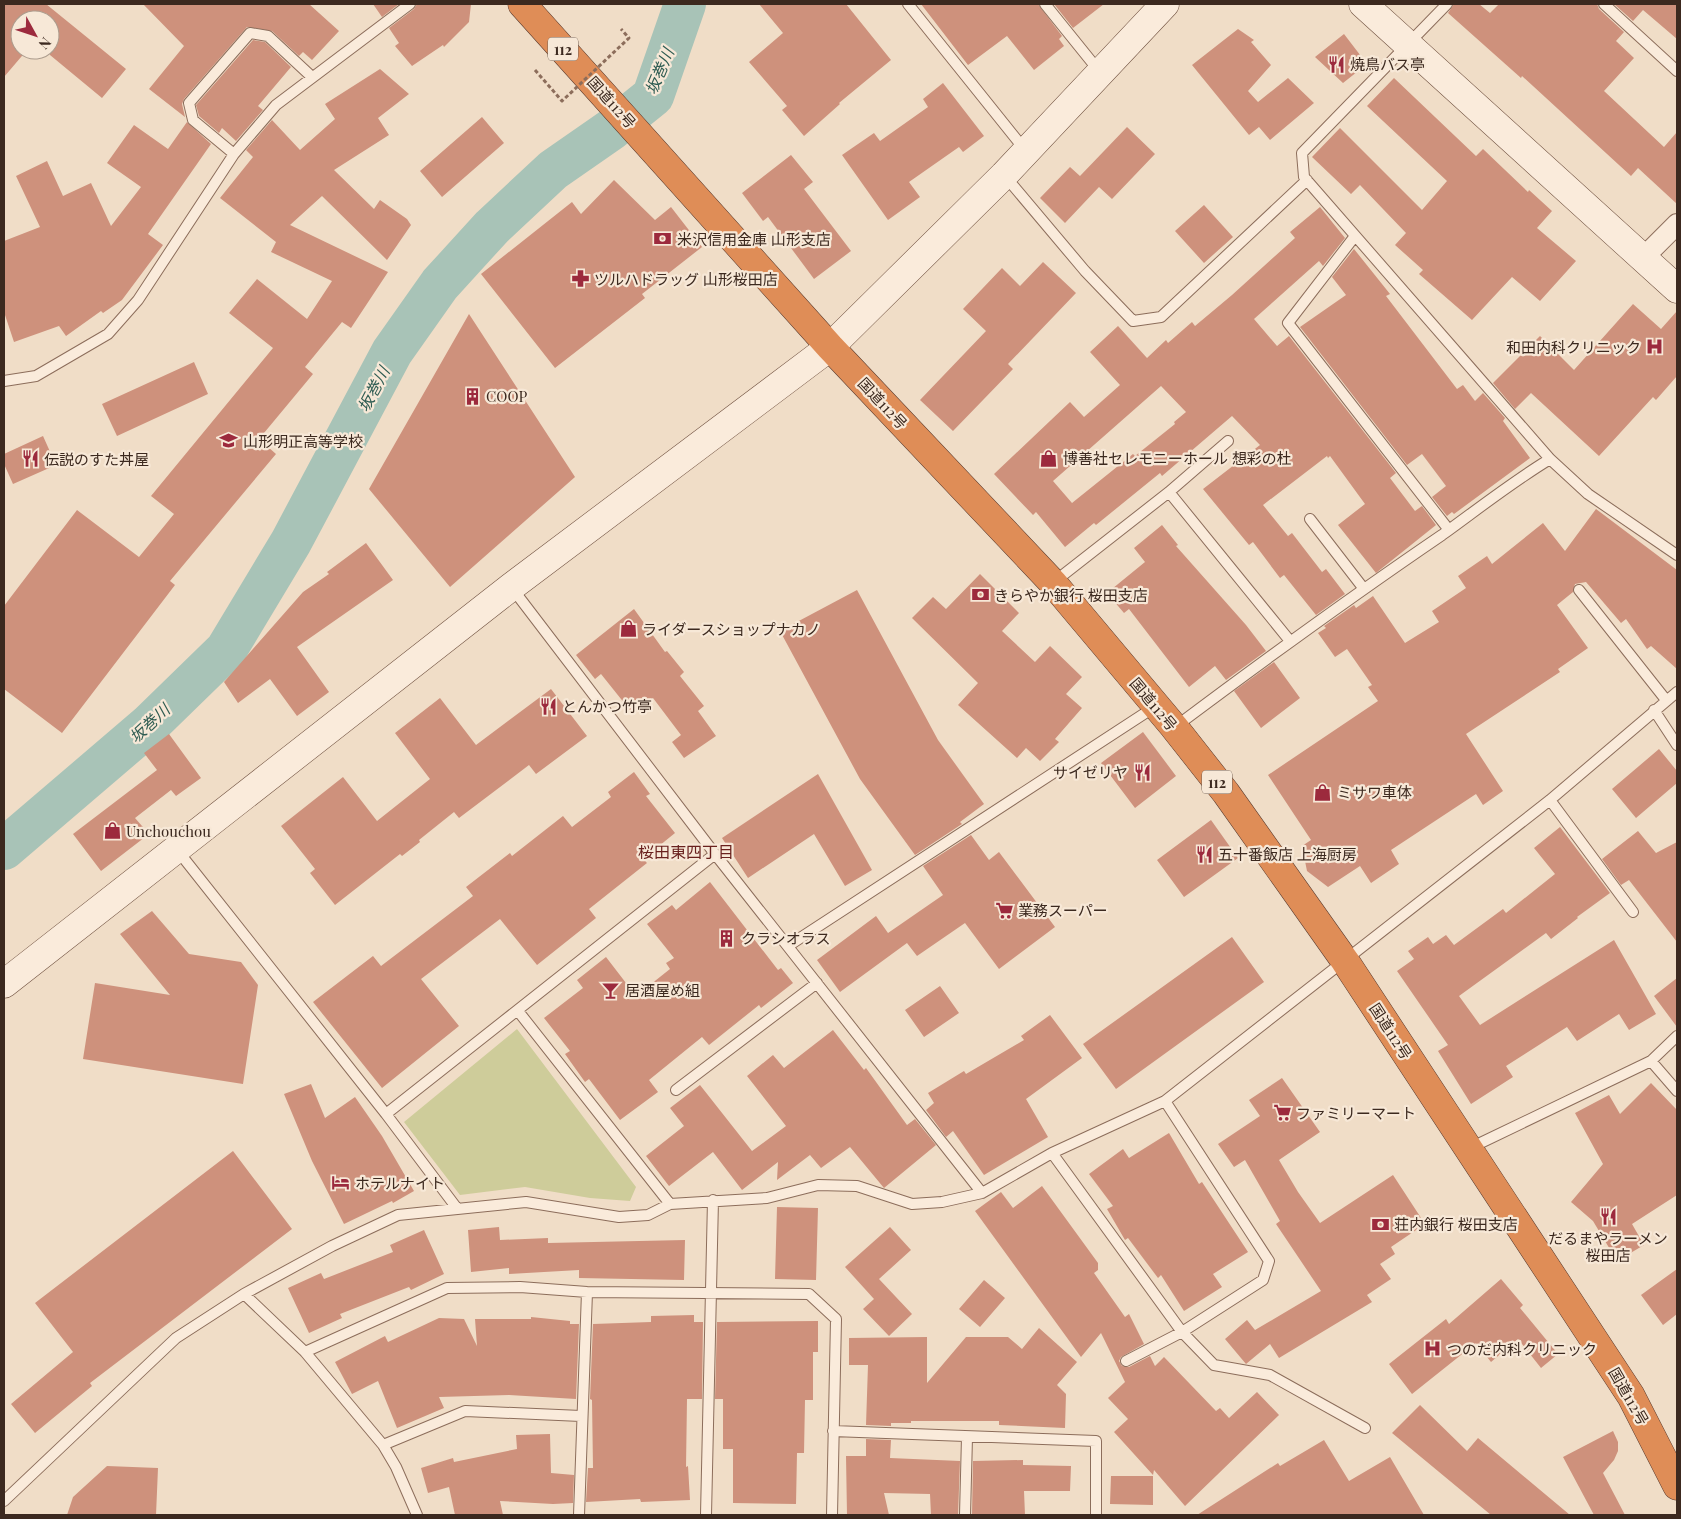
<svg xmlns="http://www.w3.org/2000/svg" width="1681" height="1519" viewBox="0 0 1681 1519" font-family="'Playfair Display','Noto Sans JP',serif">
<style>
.green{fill:#cecc9a}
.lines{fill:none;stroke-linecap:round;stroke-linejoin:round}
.river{stroke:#a8c3b7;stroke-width:42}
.building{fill:#ce917c;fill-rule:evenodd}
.lane-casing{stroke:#8c6d5b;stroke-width:12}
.street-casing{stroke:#8c6d5b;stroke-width:22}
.secondary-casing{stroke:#6e4f3e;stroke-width:29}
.highway-casing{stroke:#5a3c30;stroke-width:29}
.lane{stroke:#faebdb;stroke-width:10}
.street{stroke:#faebdb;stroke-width:20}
.secondary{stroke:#faebdb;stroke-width:28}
.highway{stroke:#df8d57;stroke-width:28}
.path-bridge{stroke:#8c6d5b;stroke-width:3;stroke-dasharray:4 2.5;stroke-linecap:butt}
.labels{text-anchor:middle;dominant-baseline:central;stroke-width:4.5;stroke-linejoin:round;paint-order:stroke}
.shield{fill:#f7e8d7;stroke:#746256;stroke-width:1}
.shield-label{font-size:14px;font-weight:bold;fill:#3c291f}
.poi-label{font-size:15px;fill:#3c291f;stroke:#f7e8d7;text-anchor:start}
.street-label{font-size:15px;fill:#3c291f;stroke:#f7e8d7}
.water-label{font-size:16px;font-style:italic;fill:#2f5c52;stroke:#f7e8d7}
.neighbourhood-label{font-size:16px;fill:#69211e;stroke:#f7e8d7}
</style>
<rect width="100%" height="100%" fill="#f0ddc7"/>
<path class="green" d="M517,1029L636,1187L630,1201L590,1198L525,1187L460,1195L404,1122Z"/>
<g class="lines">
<path class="river" d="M4,849L149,725L226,650L291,542L392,352L440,284L492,227L553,170L612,129L653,96L685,4"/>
</g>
<path class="building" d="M4,4H46L126,69L102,98L50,55V20H20V50H27L4,77Z
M143,4H309L339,31L312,60L303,52L299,56L272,31L247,27L184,99L182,104L185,117L149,89L184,46Z
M373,4H399L382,17Z
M417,4H471L469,22L444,47L443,45L412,66L395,46L399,43L389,28L414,9Z
M759,4H846L891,60L839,103L840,104L804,136L782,110L787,106L749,62L783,33Z
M921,4H1038L1062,36L1059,39L1064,46L1034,70L1007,36L968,65Z
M1054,4H1104L1073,28Z
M1454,4H1479L1490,13L1499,4H1597L1599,9L1624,32L1616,41L1634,58L1604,91L1664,147L1677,132V204L1638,168L1631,176L1522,76L1521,78L1448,13Z
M1614,4H1677V39L1643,10L1633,21Z
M1238,29L1254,40L1251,42L1271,65L1248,91L1258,102L1288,78L1314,103L1270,140L1259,127L1249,135L1192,65Z
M1344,34L1367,64L1343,83L1315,57Z
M253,40L265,42L291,67L258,106L263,110L236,141L222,128L219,133L199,116L196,105Z
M380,69L409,94L378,118L389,135L334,170L374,209L380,200L407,219L411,225L387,260L322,196L290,225L388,272L351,328L342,322L305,367L313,374L259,439L276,454L170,581L175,585L62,733L4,689V606L77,510L139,557L174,514L151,496L273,348L229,313L257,279L307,319L332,281L271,252L276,242L220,198L253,157L246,150L272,120L300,150L335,119L325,104Z
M1394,78L1476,156L1483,149L1528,192L1529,190L1552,211L1537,228L1576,261L1540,301L1512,277L1472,320L1419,274L1423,270L1395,245L1406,233L1360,185L1351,194L1312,157L1340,128L1422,210L1447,181L1367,106Z
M943,83L984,136L963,152L959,147L909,182L920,197L888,220L842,155L874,133L880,141L928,107L923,99Z
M482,117L504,143L442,197L420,171Z
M187,122L211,144L148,234L163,245L122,300L103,313L101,311L66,336L59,326L14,342L4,312V241L40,227L16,176L47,161L63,196L91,183L111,226L141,187L107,163L134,125L168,149Z
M1127,127L1155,154L1112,199L1099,187L1065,223L1040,198L1070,167L1080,176Z
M791,155L813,182L804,189L851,251L814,279L768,217L763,221L742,193Z
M614,180L655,220L671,207L702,247L642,294L645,298L555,368L481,274L572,202L581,214Z
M1204,205L1233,237L1204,263L1175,231Z
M1320,207L1345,238L1323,266L1319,261L1254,319L1277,346L1289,336L1396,473L1390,478L1415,511L1422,506L1436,525L1376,573L1338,525L1365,504L1330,456L1328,458L1327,456L1263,505L1288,536L1292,533L1322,572L1326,569L1345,594L1316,615L1284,575L1280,578L1253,542L1249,545L1203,489L1260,445L1232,416L1162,476L1160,473L1096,525L1094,523L1065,547L1036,512L1033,515L994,474L1070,402L1084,417L1120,385L1090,352L1118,326L1147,358L1166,340L1168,343L1192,322L1195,326L1232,295L1295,238L1290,232ZM1161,386L1186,412L1174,422L1175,424L1135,456L1133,454L1072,503L1053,481Z
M1354,249L1390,294L1386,296L1457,389L1463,385L1475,401L1483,393L1505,418L1503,421L1530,458L1454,514L1452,512L1447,516L1432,497L1446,486L1422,454L1407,465L1300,327L1346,295L1332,277Z
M1043,262L1076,293L1008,364L1013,369L953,431L920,400L986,331L963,309L1002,268L1020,286Z
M1633,304L1661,329L1677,311V376L1656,400L1653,397L1599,456L1531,393L1515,409L1493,383L1540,336L1574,370Z
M469,314L575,477L450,587L369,489Z
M194,362L208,394L117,436L102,404Z
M43,436L56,465L13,484L4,464V454Z
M1596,509L1677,570V669L1651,646L1647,649L1626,619L1621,623L1586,582L1575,584L1573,592L1557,605L1588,648L1558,669L1560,672L1466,734L1503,791L1483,805L1476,794L1391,850L1399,864L1371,883L1360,866L1328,887L1307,871L1302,846L1311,840L1268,775L1378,701L1368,687L1372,685L1347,649L1335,657L1318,633L1326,628L1324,626L1354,605L1356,608L1373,596L1405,643L1439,622L1432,611L1466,588L1458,576L1487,556L1492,564L1543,523L1565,551Z
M1162,525L1178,545L1176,546L1246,625L1266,651L1226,680L1215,666L1189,687L1129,609L1124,613L1107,593L1145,562L1134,548Z
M366,543L393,580L297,647L329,692L297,716L270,679L238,703L224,682L303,592L329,574L327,572Z
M980,574L1019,613L1002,631L1035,662L1050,646L1082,677L1066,694L1082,708L1055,739L1059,742L1040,761L1026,748L1017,758L958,705L978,683L912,618L933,597L946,609Z
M857,590L938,740L984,804L960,822L962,824L915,855L860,779L780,631Z
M634,609L665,652L667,651L684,672L680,676L704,706L698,711L716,736L684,758L672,742L681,735L653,698L633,714L601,674L595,679L576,655Z
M1274,662L1300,698L1261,728L1234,691Z
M551,689L587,736L536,774L529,765L459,818L454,812L419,840L420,842L402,856L400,854L335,905L310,873L315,869L281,826L343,777L377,821L430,779L395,733L440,698L476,745Z
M1143,732L1176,776L1135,808L1101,763Z
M169,734L201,778L176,796L171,790L135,818L149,834L101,871L73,834L157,770L144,753Z
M1659,749L1677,771V783L1636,818L1612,789Z
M634,772L650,794L646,796L675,833L643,859L647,863L589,909L596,918L537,965L500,919L421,979L459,1026L382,1088L313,1002L373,956L381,966L473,896L466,887L510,853L512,856L563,816L572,827L611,797L608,792Z
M818,774L872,870L845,886L814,834L748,878L722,838Z
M1211,820L1238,858L1184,897L1157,860Z
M1560,827L1610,893L1577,917L1578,918L1551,939L1546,933L1459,996L1480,1025L1614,940L1656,1014L1629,1030L1619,1014L1577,1041L1567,1027L1506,1066L1513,1077L1471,1104L1438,1051L1448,1045L1397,971L1414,959L1408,951L1428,937L1433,944L1446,935L1454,945L1503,909L1506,913L1555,874L1534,848Z
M1638,831L1656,853L1677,842V942L1629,880L1621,885L1602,859Z
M971,835L989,860L999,852L1055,927L999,969L965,923L917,956L907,943L840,992L817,960L876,916L888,933L943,895L923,866Z
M710,882L778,970L781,968L793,983L761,1008L759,1005L709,1045L702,1037L649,1080L658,1092L620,1120L589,1079L585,1082L565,1054L570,1051L544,1018L583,988L577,980L606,957L636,996L670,969L666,963L674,958L647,924L672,905L676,910Z
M152,911L189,954L241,962L258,985L243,1084L83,1059L95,983L170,995L120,934Z
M1232,937L1264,982L1116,1089L1083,1044Z
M1677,978V1027L1654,996Z
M940,986L959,1013L924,1037L905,1010Z
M1050,1015L1082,1058L1026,1099L1048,1137L984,1175L953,1131L946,1137L926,1110L934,1103L928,1093L964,1071L966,1074L1024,1040L1021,1036Z
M833,1030L864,1070L866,1068L907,1125L915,1119L936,1145L884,1188L850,1147L821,1168L810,1155L777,1180L778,1162L742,1190L713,1152L669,1186L646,1156L684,1126L670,1108L700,1085L752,1151L786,1126L747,1076L773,1055L784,1068Z
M1282,1078L1320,1132L1279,1160L1298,1192L1320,1223L1393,1175L1425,1224L1391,1247L1395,1254L1380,1264L1391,1279L1367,1295L1372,1302L1279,1358L1270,1344L1246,1364L1225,1339L1247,1320L1255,1330L1321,1291L1276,1224L1280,1221L1245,1160L1234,1167L1218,1144L1260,1116L1249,1100Z
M1651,1083L1677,1110V1195L1632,1224L1644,1245L1617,1261L1593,1221L1571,1202L1603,1164L1575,1113L1609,1095L1620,1114Z
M311,1084L325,1118L355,1097L382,1136L414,1191L393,1203L392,1201L344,1224L312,1161L284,1094Z
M1169,1133L1199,1184L1202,1182L1248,1252L1213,1274L1222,1287L1184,1311L1161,1275L1158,1278L1128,1238L1125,1240L1107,1209L1113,1206L1089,1174L1123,1149L1129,1158Z
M233,1151L292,1229L90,1383L92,1386L35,1433L11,1404L73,1352L35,1303Z
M1042,1186L1098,1263V1270L1094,1273L1125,1317L1129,1314L1144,1344L1121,1357L1119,1361L1122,1366L1129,1367L1150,1356L1155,1366L1164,1357L1216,1411L1220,1408L1229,1418L1257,1392L1279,1415L1185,1506L1154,1470L1153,1475L1114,1432L1128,1419L1108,1398L1125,1382L1101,1333L1081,1357L975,1211L1001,1192L1013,1208Z
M777,1207L818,1208L816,1280L775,1279Z
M499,1227L500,1240L548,1238V1243L685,1240L684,1280L579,1278V1270L509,1274V1268L471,1272L468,1230Z
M890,1227L911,1250L879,1279L912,1314L889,1336L863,1309L874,1299L845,1267Z
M424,1230L444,1274L411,1290L409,1287L340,1314L342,1318L309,1333L288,1288L321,1273L324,1279L393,1252L390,1245Z
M1677,1269V1314L1663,1325L1641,1295Z
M1501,1279L1523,1305L1520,1308L1558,1354L1541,1368L1518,1339L1491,1362L1476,1343L1412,1394L1389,1364L1446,1319L1449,1324Z
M984,1280L1005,1298L980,1327L959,1309Z
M694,1315V1322H703L702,1399H687L686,1467L688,1466L690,1500L641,1502L640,1499L586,1502L588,1468H593L592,1400L590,1399L593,1324L651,1322V1316Z
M531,1317L570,1321V1324H579L576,1399L509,1395L439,1397L444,1408L397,1428L378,1381L352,1394L335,1362L385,1336L388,1342L439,1318L464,1319L477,1346L475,1319H531Z
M818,1321V1352H813V1400H805L804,1453H797L796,1504L733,1503V1449H723V1399H715L717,1322Z
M1039,1328L1077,1362L1057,1385L1066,1394L1065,1428L999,1425V1421H911V1423H891V1426L866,1425L868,1365H849V1338L927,1337V1383L966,1337H1008L1022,1349Z
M1420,1405L1467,1451L1478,1438L1570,1515H1491L1392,1433Z
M1613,1431L1618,1442V1451L1614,1460L1603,1473L1625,1515H1594L1563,1457Z
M550,1434L551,1473L574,1475L573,1503L553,1504L500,1501L503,1515H455L449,1487L428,1493L421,1468L453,1458L454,1462L517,1449L516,1435Z
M866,1439L891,1440L890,1458L960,1461L958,1515H931L930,1494L884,1493L889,1515H847L846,1456H866Z
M1324,1440L1349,1481L1390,1457L1424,1515H1197L1278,1463L1280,1466Z
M1023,1460V1465L1071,1466L1070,1491H1024L1025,1515H972L973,1461Z
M107,1466L158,1468L156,1515H67L73,1497Z
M1111,1476H1153V1505L1110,1504Z"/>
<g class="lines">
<defs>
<path id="lane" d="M908,4L1025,150
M1045,4L1099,71
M1447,4L1302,153L1304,177L1550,459L1588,494L1677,555
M1604,4L1677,71
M234,154L193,120L189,103L250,33L268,36L312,77
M1005,176L1085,271L1133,321L1161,317L1307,180
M1355,236L1288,323L1449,530
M4,381L36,376L108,334L138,300L234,154L276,105L410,4
M1169,492L1290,641
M1310,519L1364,589
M1054,582L1169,492L1228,441
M512,588L715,854L982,1193
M1579,590L1666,700
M1654,710L1677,745
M1175,727C1263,661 1351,597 1442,535C1478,509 1512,482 1550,459
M1550,800L1633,912
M178,851L386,1114L456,1207
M788,946L1156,706
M518,1011L670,1204
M1651,1061L1677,1091
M676,1090L817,983
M386,1114L715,854
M1470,1148L1651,1061L1677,1036
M1052,1153L1182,1332L1214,1365L1270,1375L1365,1428
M244,1294L305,1352L383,1445L396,1467L417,1515
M305,1352L447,1288L520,1287L587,1292L809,1294L836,1319L832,1515
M1126,1361L1182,1332L1263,1280L1269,1261L1165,1101
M833,1431L1096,1441V1515
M383,1445L465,1411L581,1416
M4,1501L176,1338L244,1294L332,1246L398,1215L526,1202L619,1217L648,1215L670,1204L767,1198L818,1185L857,1186L912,1204L942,1202L982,1193L1052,1153L1165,1101L1550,800L1677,692
M579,1515L587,1292
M706,1515L713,1200
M965,1515L967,1437"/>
<path id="street" d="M1643,258L1677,224"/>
<path id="secondary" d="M1363,4L1677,289
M4,984L511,587L830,347L1004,175L1165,4"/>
<path id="highway" d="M522,4L830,347L1053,583L1174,727L1226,793L1345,961L1631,1396L1677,1486"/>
</defs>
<use href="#lane" class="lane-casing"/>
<use href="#street" class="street-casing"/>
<use href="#secondary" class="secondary-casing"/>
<use href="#highway" class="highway-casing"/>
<use href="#lane" class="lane"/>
<use href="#street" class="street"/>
<use href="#secondary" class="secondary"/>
<use href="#highway" class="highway"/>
<path class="path-bridge" d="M535,70L562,101L629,38L621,29"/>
</g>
<defs>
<symbol id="restaurant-bare" viewBox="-9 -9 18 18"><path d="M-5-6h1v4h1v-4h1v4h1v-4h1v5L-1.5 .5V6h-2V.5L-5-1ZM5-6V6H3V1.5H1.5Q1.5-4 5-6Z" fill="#9c2a3d" stroke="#f7e8d7" stroke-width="2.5" paint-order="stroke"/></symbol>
<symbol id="bank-bare" viewBox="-9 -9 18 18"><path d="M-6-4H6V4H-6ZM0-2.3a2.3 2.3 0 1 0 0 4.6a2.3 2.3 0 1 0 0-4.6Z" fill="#9c2a3d" stroke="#f7e8d7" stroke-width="2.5" paint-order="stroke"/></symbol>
<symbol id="pharmacy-bare" viewBox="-9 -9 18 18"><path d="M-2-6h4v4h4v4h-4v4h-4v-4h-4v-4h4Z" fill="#9c2a3d" stroke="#f7e8d7" stroke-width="2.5" paint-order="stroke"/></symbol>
<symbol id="hospital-bare" viewBox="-9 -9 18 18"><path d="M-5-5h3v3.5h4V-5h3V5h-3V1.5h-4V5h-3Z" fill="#9c2a3d" stroke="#f7e8d7" stroke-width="2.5" paint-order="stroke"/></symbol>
<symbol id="building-bare" viewBox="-9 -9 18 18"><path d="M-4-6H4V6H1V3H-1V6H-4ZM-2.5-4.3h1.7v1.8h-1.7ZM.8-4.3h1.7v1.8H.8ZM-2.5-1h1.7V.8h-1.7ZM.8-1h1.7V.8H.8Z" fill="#9c2a3d" stroke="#f7e8d7" stroke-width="2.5" paint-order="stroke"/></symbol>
<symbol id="school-bare" viewBox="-9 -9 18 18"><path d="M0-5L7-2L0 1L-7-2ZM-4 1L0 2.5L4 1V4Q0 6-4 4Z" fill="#9c2a3d" stroke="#f7e8d7" stroke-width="2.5" paint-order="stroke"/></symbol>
<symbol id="shop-bare" viewBox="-9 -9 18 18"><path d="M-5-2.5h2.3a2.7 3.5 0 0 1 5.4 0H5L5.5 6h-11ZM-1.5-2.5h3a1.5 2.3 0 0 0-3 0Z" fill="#9c2a3d" stroke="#f7e8d7" stroke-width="2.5" paint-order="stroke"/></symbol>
<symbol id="supermarket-bare" viewBox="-9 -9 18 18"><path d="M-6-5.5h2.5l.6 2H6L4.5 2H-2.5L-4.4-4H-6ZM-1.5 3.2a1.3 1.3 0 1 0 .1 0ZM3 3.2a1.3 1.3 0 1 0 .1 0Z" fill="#9c2a3d" stroke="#f7e8d7" stroke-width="2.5" paint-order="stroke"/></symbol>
<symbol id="bar-bare" viewBox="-9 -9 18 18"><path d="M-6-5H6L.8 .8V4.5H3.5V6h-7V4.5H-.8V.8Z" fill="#9c2a3d" stroke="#f7e8d7" stroke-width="2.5" paint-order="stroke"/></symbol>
<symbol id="hotel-bare" viewBox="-9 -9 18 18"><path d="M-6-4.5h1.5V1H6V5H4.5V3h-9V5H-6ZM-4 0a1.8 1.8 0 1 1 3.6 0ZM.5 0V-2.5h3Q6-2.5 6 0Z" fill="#9c2a3d" stroke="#f7e8d7" stroke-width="2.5" paint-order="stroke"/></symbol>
</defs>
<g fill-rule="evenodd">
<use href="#restaurant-bare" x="1324" y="52" width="25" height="25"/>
<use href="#bank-bare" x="650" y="226" width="25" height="25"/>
<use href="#pharmacy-bare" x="568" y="266" width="25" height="25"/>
<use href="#hospital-bare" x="1642" y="334" width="25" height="25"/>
<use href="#building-bare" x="460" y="384" width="25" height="25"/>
<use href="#school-bare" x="216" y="428" width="25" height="25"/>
<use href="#shop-bare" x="1036" y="446" width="25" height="25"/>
<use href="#restaurant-bare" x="18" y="446" width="25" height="25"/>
<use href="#bank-bare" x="968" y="582" width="25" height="25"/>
<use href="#shop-bare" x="616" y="616" width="25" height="25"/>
<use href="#restaurant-bare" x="536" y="694" width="25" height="25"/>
<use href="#restaurant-bare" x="1130" y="760" width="25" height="25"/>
<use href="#shop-bare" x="1310" y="780" width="25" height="25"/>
<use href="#shop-bare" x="100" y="818" width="25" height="25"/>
<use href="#restaurant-bare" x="1192" y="842" width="25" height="25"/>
<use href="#supermarket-bare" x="992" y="898" width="25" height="25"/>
<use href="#building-bare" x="714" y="926" width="25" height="25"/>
<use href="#bar-bare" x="598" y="978" width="25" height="25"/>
<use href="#supermarket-bare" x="1270" y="1100" width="25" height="25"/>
<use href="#hotel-bare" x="328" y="1170" width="25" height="25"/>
<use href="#restaurant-bare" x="1596" y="1204" width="25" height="25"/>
<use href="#bank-bare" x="1368" y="1212" width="25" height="25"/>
<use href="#hospital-bare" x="1420" y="1336" width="25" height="25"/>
</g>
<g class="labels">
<g class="shield">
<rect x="548" y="37.5" width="30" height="23" rx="4"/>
<rect x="1202" y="770.5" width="30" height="23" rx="4"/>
</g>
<g class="shield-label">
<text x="563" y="49">112</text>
<text x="1217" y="782">112</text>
</g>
<g class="poi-label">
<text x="1350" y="64">焼鳥バス亭</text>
<text x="677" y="239">米沢信用金庫 山形支店</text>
<text x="594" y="279">ツルハドラッグ 山形桜田店</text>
<text x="1641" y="347" text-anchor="end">和田内科クリニック</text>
<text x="486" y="396">COOP</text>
<text x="243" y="441">山形明正高等学校</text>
<text x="1063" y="458">博善社セレモニーホール 想彩の杜</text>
<text x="44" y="459">伝説のすた丼屋</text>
<text x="994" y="595">きらやか銀行 桜田支店</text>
<text x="642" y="629">ライダースショップナカノ</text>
<text x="562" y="706">とんかつ竹亭</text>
<text x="1128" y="772" text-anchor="end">サイゼリヤ</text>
<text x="1337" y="792">ミサワ車体</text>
<text x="126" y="831">Unchouchou</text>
<text x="1218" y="854">五十番飯店 上海厨房</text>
<text x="1018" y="910">業務スーパー</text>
<text x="741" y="938">クラシオラス</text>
<text x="625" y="990">居酒屋め組</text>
<text x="1296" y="1113">ファミリーマート</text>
<text x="355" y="1183">ホテルナイト</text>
<text x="1394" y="1224">荘内銀行 桜田支店</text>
<text x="1608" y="1238" text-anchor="middle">だるまやラーメン<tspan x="1608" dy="17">桜田店</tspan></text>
<text x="1447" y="1349">つのだ内科クリニック</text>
</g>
<g class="street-label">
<text transform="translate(612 102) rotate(48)">国道112号</text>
<text transform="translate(883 403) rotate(47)">国道112号</text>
<text transform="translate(1154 704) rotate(50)">国道112号</text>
<text transform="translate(1391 1031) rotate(57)">国道112号</text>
<text transform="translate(1629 1396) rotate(60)">国道112号</text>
</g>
<g class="water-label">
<text transform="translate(659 71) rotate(-67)">坂巻川</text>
<text transform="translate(373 389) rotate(-62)">坂巻川</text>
<text transform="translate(149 723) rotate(-43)">坂巻川</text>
</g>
<g class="neighbourhood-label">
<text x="686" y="851">桜田東四丁目</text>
</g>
</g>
<rect width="1681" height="1519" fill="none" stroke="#3c291f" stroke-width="10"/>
<g transform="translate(35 35) rotate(130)"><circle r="24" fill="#f7e8d7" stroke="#ac9c8d"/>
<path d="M0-4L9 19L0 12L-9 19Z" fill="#9c2a3d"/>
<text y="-8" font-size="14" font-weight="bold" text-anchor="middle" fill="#3c291f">N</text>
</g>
</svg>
